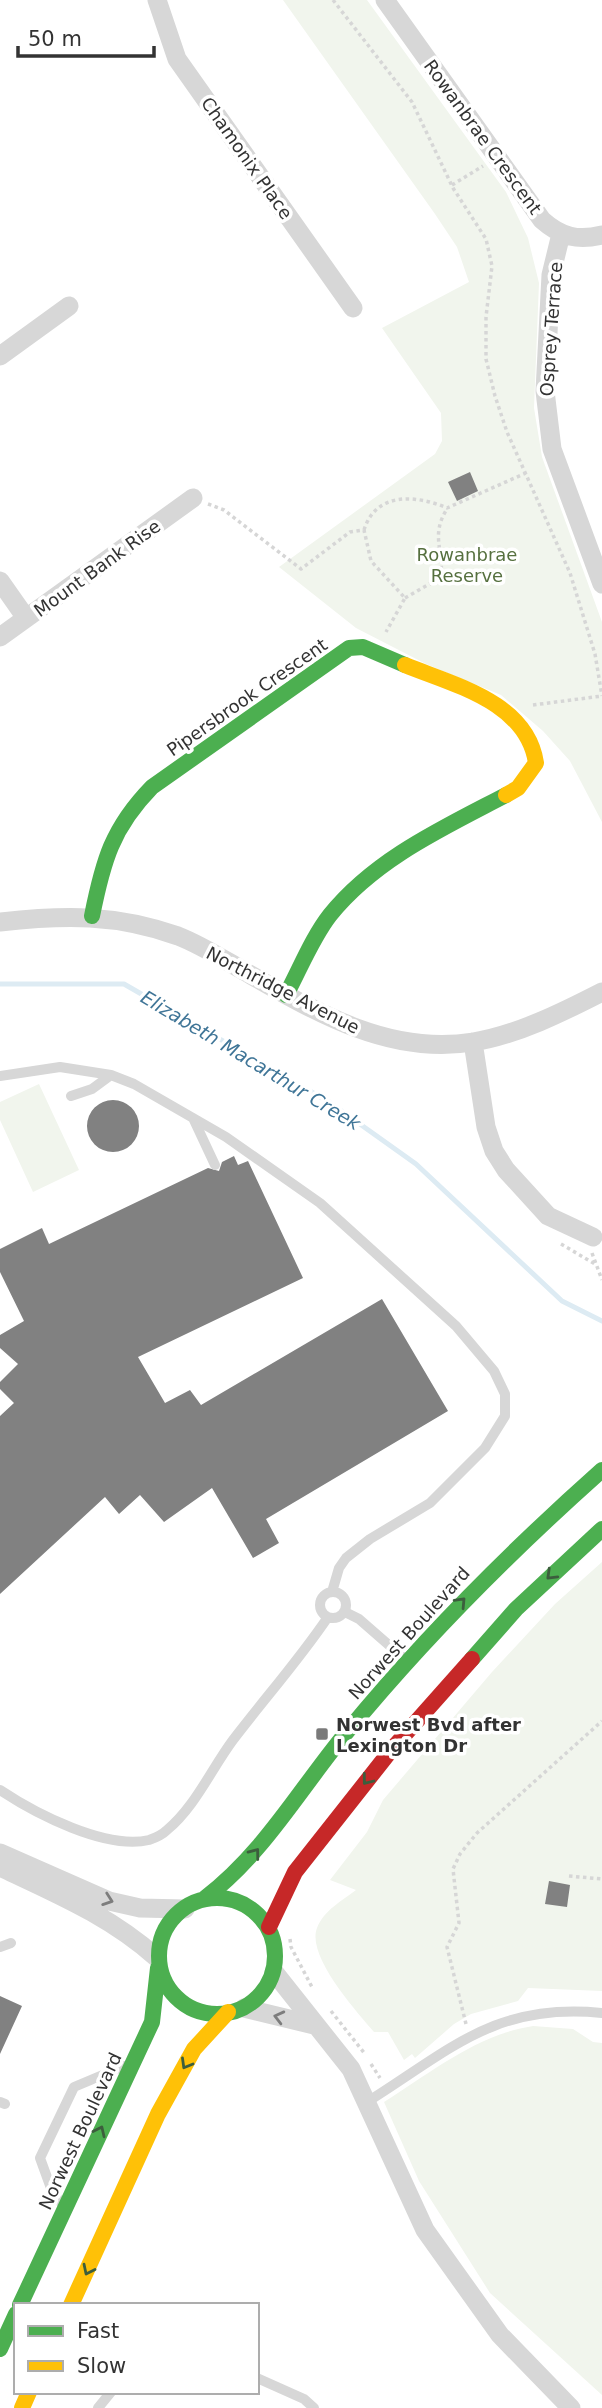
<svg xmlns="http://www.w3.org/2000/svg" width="602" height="2408" viewBox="0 0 602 2408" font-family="'DejaVu Sans',sans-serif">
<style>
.green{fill:#f1f5ed}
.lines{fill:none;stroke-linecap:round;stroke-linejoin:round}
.stream{stroke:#ddebf3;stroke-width:5}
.building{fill:#818181}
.path{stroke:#d6d6d6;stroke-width:3.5;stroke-dasharray:3.5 3.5;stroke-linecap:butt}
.lane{stroke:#d7d7d7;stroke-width:10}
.street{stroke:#d7d7d7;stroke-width:19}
.fast{stroke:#4caf50;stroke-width:16}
.slow{stroke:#ffc107;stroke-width:16}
.jam{stroke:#c62828;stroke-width:16}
.oneway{stroke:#3c5e3d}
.oneway2{stroke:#7d7d7d}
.poi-dot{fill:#7a7a7a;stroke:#fff;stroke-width:2.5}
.labels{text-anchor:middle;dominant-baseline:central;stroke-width:7;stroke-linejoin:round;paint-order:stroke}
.street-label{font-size:18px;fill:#333;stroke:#fff}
.park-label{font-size:18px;fill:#56703f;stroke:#fff}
.poi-label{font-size:18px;font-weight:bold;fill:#333;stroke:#fff;text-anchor:start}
.water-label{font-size:19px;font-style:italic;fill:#3f7597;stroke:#fff}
</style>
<rect width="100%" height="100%" fill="#fff"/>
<path class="green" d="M283,0H367L506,192L528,238L539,283L534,408L542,457L602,622V822L570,761L543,731L501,695L426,664L356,628L279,567L435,454L442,441L441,413L382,328L469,282L457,247L435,214Z
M39,1084L79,1170L33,1192L0,1120V1102Z
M602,1562V1991L528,1988L518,2001L471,2014L454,2024L415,2058L412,2054L404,2060L388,2032H374C357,2012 306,1956 317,1928C324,1910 342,1901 356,1890L330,1880L367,1832L383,1800L492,1672L555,1604Z
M533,2026L573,2029L593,2042L602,2043V2395L490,2293L419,2181L384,2102C432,2072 476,2035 533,2026Z"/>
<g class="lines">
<path class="stream" d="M0,984H124L329,1102L416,1164L562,1301L602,1321"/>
</g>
<path class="building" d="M470,472L478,491L457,501L448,482Z
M87 1126a26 26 0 1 1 52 0a26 26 0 1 1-52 0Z
M234,1156L238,1165L248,1161L303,1278L138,1357L165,1403L190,1390L201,1405L382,1299L448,1411L266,1519L279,1543L253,1558L212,1488L164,1522L140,1495L119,1514L105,1497L0,1594V1416L14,1403L0,1389V1382L18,1364L0,1348V1335L24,1321L0,1272V1249L42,1228L49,1244L208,1168L219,1171L222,1162Z
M549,1881L570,1885L567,1907L545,1904Z
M0,1996L22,2006L0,2054Z"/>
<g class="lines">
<path class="path" d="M333,0L412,102L453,188L486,239L492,266L486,317V359L495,396L507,432L570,573L595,654L602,696
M452,185L483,166
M208,504L224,510L301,569L350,532L364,530L371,561L405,598L386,632
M364,530C376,491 417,495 447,508L526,473
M405,598L440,578C446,553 429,537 447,509
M533,705L602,696
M561,1244L595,1264
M592,1253L602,1280
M569,1876L602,1879
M290,1939L291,1947L313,1989
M331,2011L365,2054
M466,2024L447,1947L459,1923L453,1869L460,1854L477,1833L602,1721
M371,2064L380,2078"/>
<path class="lane" d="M0,1076L60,1067L111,1075L134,1084L226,1137L320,1203L456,1326L494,1371L505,1394V1416L485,1448L430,1503L370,1539L346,1558L339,1568L332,1592
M71,1096L92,1089L111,1075
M193,1118L215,1165
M320 1605a13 13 0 1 1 26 0a13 13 0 1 1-26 0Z
M345,1612L359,1619L406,1660
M0,1790C36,1814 106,1850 149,1840C155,1838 163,1834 167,1830C195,1807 212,1768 233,1740C265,1698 299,1660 328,1617
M0,1947L11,1943
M0,2102L5,2104
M367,2102C450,2050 496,2002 602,2013
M62,2204L52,2191L40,2158L74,2087L124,2066
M257,2378L304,2399L314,2408
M98,2408L111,2392"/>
<path class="street" d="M157,0L177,59L353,308
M385,0L542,220C561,237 578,241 602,235
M561,234L551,275L545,391L552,449L602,584
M0,356L69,306
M0,581L26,618
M0,637L193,498
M0,922C65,915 116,914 178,936C201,945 223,959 244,971C314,1011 389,1056 473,1042C517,1035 563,1012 602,992
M473,1042L486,1127L494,1151L506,1170L548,1216L593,1237
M0,1853L109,1901L140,1908L185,1909
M0,1867C57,1894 110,1916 157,1958
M274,1972L351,2069L425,2230L500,2335L571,2408
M244,2008L314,2025"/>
<path class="fast" d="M92,916C103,861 112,828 152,787L349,648L363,647L405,665
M286,995C300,969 312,938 330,915C375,859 443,828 506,795
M472,1659L516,1609L602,1529
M159 1956a58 58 0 1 1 116 0a58 58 0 1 1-116 0Z
M205,1898C264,1853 299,1790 346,1733C424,1638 511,1551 602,1470
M20,2305L152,2022L158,1968
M0,2349L16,2314"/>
<path class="slow" d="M405,665C454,685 527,702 536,763L518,788L506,795
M71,2305L158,2114L194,2049L228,2012
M22,2408L29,2392"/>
<path class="jam" d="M269,1927L295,1872L392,1749L472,1659"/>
</g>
<defs><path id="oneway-chevron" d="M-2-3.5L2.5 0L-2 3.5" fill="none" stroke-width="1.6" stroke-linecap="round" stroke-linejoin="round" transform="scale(1.75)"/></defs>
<g class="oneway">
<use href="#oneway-chevron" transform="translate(551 1575) rotate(136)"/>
<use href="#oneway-chevron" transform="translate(461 1602) rotate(-47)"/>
<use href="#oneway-chevron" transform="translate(367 1780) rotate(128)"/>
<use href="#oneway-chevron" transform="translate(255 1853) rotate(-53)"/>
<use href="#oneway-chevron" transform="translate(186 2064) rotate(120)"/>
<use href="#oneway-chevron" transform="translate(100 2131) rotate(-65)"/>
<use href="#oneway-chevron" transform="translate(88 2270) rotate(116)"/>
</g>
<g class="oneway2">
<use href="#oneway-chevron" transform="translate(108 1900) rotate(19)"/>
<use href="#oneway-chevron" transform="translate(279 2017) rotate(-166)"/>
</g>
<rect class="poi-dot" x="315" y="1727" width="14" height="14" rx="3.5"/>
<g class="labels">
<g class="street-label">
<text transform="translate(483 137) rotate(54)">Rowanbrae Crescent</text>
<text transform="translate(247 158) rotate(55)">Chamonix Place</text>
<text transform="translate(551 329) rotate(-86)">Osprey Terrace</text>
<text transform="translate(97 568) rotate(-36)">Mount Bank Rise</text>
<text transform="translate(247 697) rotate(-35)">Pipersbrook Crescent</text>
<text transform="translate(283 990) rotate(27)">Northridge Avenue</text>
<text transform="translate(409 1633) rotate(-48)">Norwest Boulevard</text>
<text transform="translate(80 2131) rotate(-65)">Norwest Boulevard</text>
</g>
<g class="park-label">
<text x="467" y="554">Rowanbrae<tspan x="467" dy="21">Reserve</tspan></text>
</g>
<g class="poi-label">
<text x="336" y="1724">Norwest Bvd after<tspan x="336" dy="21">Lexington Dr</tspan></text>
</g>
<g class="water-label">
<text transform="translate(251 1060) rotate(31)">Elizabeth Macarthur Creek</text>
</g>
</g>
<rect x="14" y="2303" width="245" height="91" fill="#ffffff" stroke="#adadad" stroke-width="2"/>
<rect x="28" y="2326" width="35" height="10" fill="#4caf50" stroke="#adadad" stroke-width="2"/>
<text x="77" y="2338" font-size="21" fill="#333333">Fast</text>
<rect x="28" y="2361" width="35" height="10" fill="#ffc107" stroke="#adadad" stroke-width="2"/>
<text x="77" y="2373" font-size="21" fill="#333333">Slow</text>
<path d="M18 46v10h136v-10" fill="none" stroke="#333333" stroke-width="3.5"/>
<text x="28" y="46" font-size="21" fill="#333333" stroke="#ffffff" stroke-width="5" paint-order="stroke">50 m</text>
</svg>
